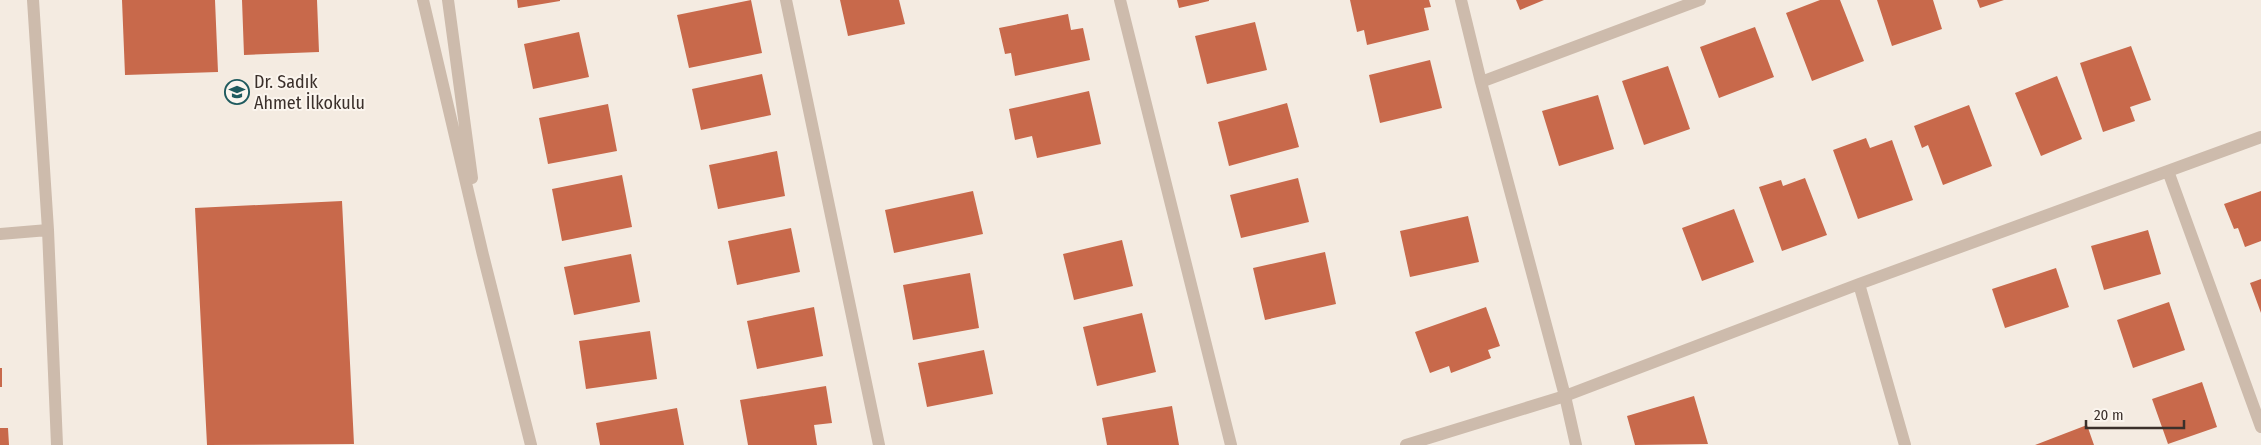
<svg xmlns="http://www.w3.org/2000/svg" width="2261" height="445" viewBox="0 0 2261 445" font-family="'Fira Sans Condensed',sans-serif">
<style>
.building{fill:#c8694b}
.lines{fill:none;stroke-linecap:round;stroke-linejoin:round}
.minor{stroke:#cdbbac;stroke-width:12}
.labels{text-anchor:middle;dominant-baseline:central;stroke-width:4;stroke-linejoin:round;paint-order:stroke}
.poi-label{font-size:18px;fill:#3b302b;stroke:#fbf5ee;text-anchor:start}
</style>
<rect width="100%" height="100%" fill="#f4ebe1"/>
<path class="building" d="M122,0H215L218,72L125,75Z
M242,0H317L319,52L244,55Z
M517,0H560V1L518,8Z
M751,0L762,53L689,68L677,15Z
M840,0H899L905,24L848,36Z
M1177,0H1209V1L1179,8Z
M1350,0H1429L1431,7L1424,8L1429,30L1367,45L1364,30L1357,32Z
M1516,0H1544L1520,10Z
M1820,0H1840L1864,61L1812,81L1786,13Z
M1877,0H1933L1942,29L1892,46Z
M1977,0H2004L1980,8Z
M1068,14L1071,30L1083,28L1090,60L1015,76L1011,53L1005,54L999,28Z
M1255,22L1267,70L1207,84L1195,36Z
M1755,27L1774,77L1719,98L1700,47Z
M579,32L589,77L533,89L524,44Z
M2131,46L2151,100L2130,107L2135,121L2103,132L2080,63Z
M1430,60L1442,108L1380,123L1369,75Z
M1668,66L1690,129L1644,145L1622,81Z
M762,74L771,115L701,130L692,89Z
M2057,76L2082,139L2041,156L2015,93Z
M1089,91L1101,144L1037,158L1032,136L1015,140L1009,109Z
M1598,95L1614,149L1559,166L1542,111Z
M1287,103L1299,147L1229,166L1218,122Z
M608,104L617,151L548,164L539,118Z
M1969,105L1992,166L1943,185L1928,145L1922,148L1914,126Z
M1866,138L1870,148L1892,140L1913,200L1858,219L1833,150Z
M777,151L785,196L718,209L709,165Z
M622,175L632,227L562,241L552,189Z
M1298,178L1309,222L1241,238L1230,195Z
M1805,178L1827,235L1782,251L1759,187L1781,180L1783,186Z
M973,191L983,234L894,253L885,210Z
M2261,191V241L2245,247L2238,228L2234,229L2224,204Z
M342,201L354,444L207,445L195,208Z
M1734,209L1754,262L1702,281L1682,228Z
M1468,216L1479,262L1410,277L1400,231Z
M791,228L800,272L737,285L728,241Z
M2148,230L2161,274L2104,290L2091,246Z
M1122,240L1133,286L1074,300L1063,254Z
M1325,252L1336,304L1265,320L1253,268Z
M631,254L640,302L574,315L564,267Z
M2056,268L2069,307L2005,328L1992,289Z
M970,273L979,328L913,340L903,285Z
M2261,279V313L2250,283Z
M2169,302L2185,350L2133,368L2117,320Z
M814,307L823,356L757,369L747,321Z
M1486,307L1500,346L1488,350L1491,358L1451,373L1449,366L1430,373L1415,332Z
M1142,313L1156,372L1097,386L1083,327Z
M650,331L657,379L586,389L579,341Z
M984,350L993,394L927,407L918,363Z
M0,368H2V387H0Z
M2202,382L2217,427L2168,444L2152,399Z
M826,386L832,423L814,425L817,445H748L740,400Z
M1694,396L1708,444L1635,445L1627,416Z
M1172,406L1179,445H1107L1102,418Z
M677,408L684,445H600L596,423Z
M2087,425L2094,445H2035Z
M0,428H8L9,445H0Z"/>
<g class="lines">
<path class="minor" d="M33,0L48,230L57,445
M423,0L483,255L531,445
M448,0L472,178
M786,0L879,445
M1120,0L1231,445
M1461,0L1481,82L1565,396L1576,445
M1481,82L1700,0
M2168,171L2261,427
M0,234L48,230
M1859,284L1905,445
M1406,445L1565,396L1859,284L2261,137"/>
</g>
<defs>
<symbol id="school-ring" viewBox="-11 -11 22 22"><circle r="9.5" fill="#fbf5ee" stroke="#1f5a5e" stroke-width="1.5"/><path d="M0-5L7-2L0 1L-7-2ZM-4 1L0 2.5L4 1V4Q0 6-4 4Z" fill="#1f5a5e"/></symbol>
</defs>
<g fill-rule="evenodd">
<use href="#school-ring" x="223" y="78" width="28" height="28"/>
</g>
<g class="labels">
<g class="poi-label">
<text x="254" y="82">Dr. Sadık<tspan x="254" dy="21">Ahmet İlkokulu</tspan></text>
</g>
</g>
<path d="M2086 420v8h98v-8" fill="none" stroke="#3b302b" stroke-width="2.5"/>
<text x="2094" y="420" font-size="15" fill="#3b302b" stroke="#fbf5ee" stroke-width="4" paint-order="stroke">20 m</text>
</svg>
